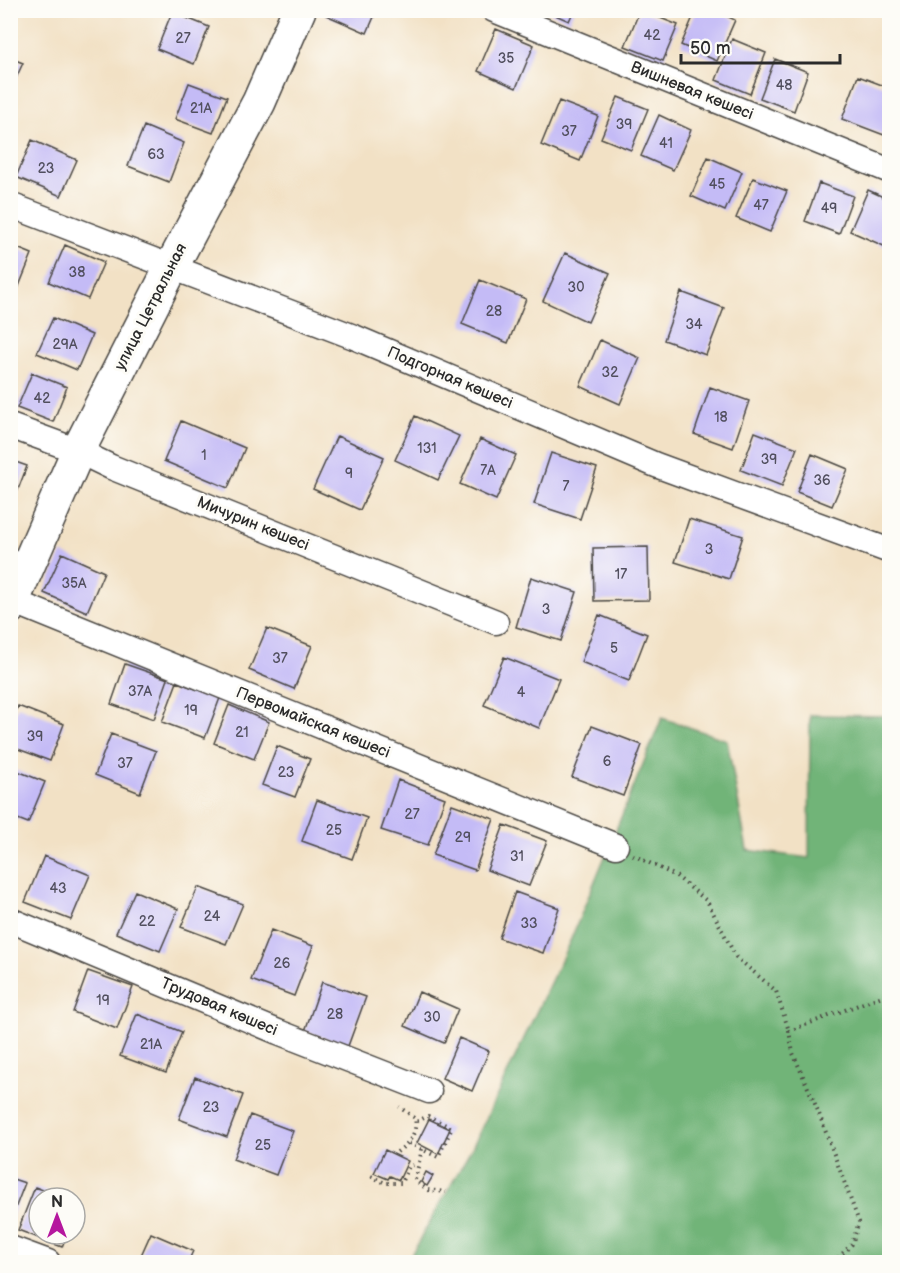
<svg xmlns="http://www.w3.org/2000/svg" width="900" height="1273" viewBox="0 0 900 1273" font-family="'Balsamiq Sans',sans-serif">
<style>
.forest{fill:#71b478;stroke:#4e7052;stroke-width:1.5}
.building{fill:#c4bbf6}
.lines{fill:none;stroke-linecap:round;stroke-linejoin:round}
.street-casing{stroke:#494642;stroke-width:27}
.secondary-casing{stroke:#494642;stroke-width:36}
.path{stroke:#494642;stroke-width:4;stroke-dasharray:1.5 4.5;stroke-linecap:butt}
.street{stroke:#fff;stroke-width:24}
.secondary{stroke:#fff;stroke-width:33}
.labels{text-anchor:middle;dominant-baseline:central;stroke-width:6;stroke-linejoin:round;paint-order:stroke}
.number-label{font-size:14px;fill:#514f5e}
.street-label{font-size:16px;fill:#2b2b2b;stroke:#fdfcf7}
</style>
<rect width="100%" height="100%" fill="#fdfcf7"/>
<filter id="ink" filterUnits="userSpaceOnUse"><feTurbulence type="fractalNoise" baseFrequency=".0167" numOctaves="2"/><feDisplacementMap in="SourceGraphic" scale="12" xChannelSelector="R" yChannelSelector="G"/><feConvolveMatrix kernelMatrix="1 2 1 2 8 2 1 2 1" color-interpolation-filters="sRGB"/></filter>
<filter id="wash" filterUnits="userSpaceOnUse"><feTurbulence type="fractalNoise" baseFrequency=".008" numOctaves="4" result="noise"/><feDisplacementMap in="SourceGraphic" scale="24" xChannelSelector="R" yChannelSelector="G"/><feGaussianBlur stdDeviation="1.35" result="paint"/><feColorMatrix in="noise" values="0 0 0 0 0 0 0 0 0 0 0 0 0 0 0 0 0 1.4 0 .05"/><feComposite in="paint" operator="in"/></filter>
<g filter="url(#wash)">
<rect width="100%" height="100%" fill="#f2e1c5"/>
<path class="forest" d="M810,715L889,716V1262H407L472,1148L571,939L662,718L727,740L747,850L809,858Z"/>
<g id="blocks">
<path class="building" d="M328,10H377L367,33L326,15Z
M544,10H574L569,21Z
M640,10L678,25L663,61L625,46Z
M696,10H714L735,20L717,61L681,45Z
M172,12L209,27L194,64L157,49Z
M496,29L534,45L516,88L478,71Z
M732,39L766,53L750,94L716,80Z
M10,58L23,63L10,91Z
M775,59L808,72L794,111L760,98Z
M858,76L890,88V120L884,135L842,119Z
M189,83L227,97L213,133L175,119Z
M618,97L648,109L631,150L601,138Z
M559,101L598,116L580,161L541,145Z
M659,115L691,130L673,170L641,156Z
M144,126L184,143L169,182L128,166Z
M32,140L77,160L61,196L16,177Z
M708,157L742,172L725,211L691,196Z
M753,178L787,191L770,232L736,218Z
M819,183L853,196L839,234L805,221Z
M868,190L890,200V240L886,247L850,231Z
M10,245L32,254L17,291L10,289Z
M65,245L104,262L88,299L49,282Z
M565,253L610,273L588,322L543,301Z
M480,280L526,299L508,343L462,324Z
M681,292L724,308L706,355L664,340Z
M53,318L92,335L77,370L37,353Z
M600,340L640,358L620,404L580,386Z
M32,373L67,387L53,422L17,408Z
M710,387L749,401L733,448L694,434Z
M415,416L459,436L438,480L395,460Z
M181,421L245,448L228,488L164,461Z
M755,432L797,448L782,486L741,470Z
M337,436L384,457L360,510L313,489Z
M480,439L516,455L496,500L460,484Z
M551,453L597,468L580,519L534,504Z
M812,454L848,469L832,506L797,492Z
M10,460L27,466L11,508H10Z
M689,519L743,536L729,579L675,562Z
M648,547L649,600L594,601L593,548Z
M62,553L104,572L87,612L44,593Z
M531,577L577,592L561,641L516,627Z
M599,615L647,634L629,681L581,662Z
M267,628L312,646L294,689L249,670Z
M504,657L559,679L539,728L484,705Z
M125,664L168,679L154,719L111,704Z
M177,682L220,698L205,738L162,722Z
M229,705L269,722L254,759L214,743Z
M18,706L64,724L50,761L10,746V725Z
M592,726L642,745L623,796L572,777Z
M111,734L156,751L140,793L95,775Z
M277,746L310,759L295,797L262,785Z
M10,768L45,782L28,823L10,816Z
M398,780L445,798L428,845L381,830Z
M317,800L367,818L352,859L302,841Z
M452,804L494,819L475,870L433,855Z
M504,825L547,841L529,886L487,870Z
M44,856L90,875L71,920L25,902Z
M198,887L243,904L226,944L181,927Z
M135,891L178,909L160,951L116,933Z
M515,892L559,908L543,953L499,938Z
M271,930L313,946L294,996L251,980Z
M88,971L133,987L117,1029L73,1012Z
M322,982L366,997L348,1046L305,1031Z
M419,992L458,1009L444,1043L405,1026Z
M137,1014L182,1032L166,1073L120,1056Z
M459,1038L489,1051L472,1091L442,1078Z
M195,1077L243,1095L227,1137L179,1119Z
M250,1115L293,1131L276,1175L233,1159Z
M429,1119L450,1129L438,1154L417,1143Z
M385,1150L408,1161L399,1180L390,1176L388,1179L374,1173Z
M426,1172L433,1176L427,1186L421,1182Z
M10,1178L25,1183L11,1219H10Z
M35,1187L64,1198H39V1234H67L62,1247L18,1230Z
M151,1233L193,1251L188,1262H138Z"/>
</g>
</g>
<g filter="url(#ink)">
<use href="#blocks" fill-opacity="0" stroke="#494642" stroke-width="1.5"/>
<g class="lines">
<defs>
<path id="street" d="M494,10L890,171
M10,205L354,337L656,465L890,551
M10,426L78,451L111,467L496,622
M10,600L616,846
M10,920L278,1032L429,1091
M10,1248L48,1262"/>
<path id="secondary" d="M10,607L78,451L171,268L259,102L299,10"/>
</defs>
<use href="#street" class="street-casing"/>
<use href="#secondary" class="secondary-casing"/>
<path class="path" d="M633,855L676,876L707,901L736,957L776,991L789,1031
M409,1143L438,1157L452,1128L428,1116L416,1122
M422,1149L415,1180L428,1190L446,1192
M397,1152C409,1143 418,1133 415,1118L399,1107
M371,1176L385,1183H402L409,1166L417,1164
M834,1262L852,1244L859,1222L818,1111L793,1053L789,1031L890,993"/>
<use href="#street" class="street"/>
<use href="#secondary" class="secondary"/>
</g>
</g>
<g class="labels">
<g class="number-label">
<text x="652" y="35">42</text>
<text x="183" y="38">27</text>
<text x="506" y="58">35</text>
<text x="784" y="85">48</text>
<text x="201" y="108">21А</text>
<text x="624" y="124">39</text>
<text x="569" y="131">37</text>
<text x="666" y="143">41</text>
<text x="156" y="154">63</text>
<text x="46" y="168">23</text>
<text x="717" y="184">45</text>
<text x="761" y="205">47</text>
<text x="829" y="208">49</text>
<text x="77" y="272">38</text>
<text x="576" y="287">30</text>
<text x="494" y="311">28</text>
<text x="694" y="324">34</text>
<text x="65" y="344">29А</text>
<text x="610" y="372">32</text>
<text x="42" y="398">42</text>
<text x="721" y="417">18</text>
<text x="427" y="448">131</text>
<text x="204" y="455">1</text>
<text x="769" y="459">39</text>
<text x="488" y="470">7А</text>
<text x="349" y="473">9</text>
<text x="822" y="480">36</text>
<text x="566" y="486">7</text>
<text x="709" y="549">3</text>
<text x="621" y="574">17</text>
<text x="74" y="583">35А</text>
<text x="546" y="609">3</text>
<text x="614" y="648">5</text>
<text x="280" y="658">37</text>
<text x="140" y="691">37А</text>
<text x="521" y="692">4</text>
<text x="191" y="710">19</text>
<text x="242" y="732">21</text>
<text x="35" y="736">39</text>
<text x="607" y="761">6</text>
<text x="125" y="763">37</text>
<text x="286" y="772">23</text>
<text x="412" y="814">27</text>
<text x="334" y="830">25</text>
<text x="463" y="837">29</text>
<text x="517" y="856">31</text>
<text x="58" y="888">43</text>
<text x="212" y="916">24</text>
<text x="147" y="921">22</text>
<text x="529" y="923">33</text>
<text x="282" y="963">26</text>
<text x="103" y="1000">19</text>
<text x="335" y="1014">28</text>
<text x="432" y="1017">30</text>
<text x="151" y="1044">21А</text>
<text x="211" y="1107">23</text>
<text x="263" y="1145">25</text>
</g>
<g class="street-label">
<text transform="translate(692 91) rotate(22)">Вишневая көшесі</text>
<text transform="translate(151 307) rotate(-63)">улица Цетральная</text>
<text transform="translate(450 378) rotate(23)">Подгорная көшесі</text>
<text transform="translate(253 524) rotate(22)">Мичурин көшесі</text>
<text transform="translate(313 723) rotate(22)">Первомайская көшесі</text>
<text transform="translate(219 1007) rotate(23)">Трудовая көшесі</text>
</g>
</g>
<rect width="900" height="1273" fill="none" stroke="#fdfcf7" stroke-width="36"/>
<g transform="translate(57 1216)"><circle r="28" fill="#fdfcf7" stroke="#a9a8a5" stroke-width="1.5"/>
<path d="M0-4.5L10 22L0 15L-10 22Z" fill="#b5179e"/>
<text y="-9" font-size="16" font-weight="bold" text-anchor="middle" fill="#2b2b2b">N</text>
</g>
<path d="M681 54v9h159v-9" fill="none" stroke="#2b2b2b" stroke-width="3"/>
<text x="690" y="54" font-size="18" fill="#2b2b2b" stroke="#fdfcf7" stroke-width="4.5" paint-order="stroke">50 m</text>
</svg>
